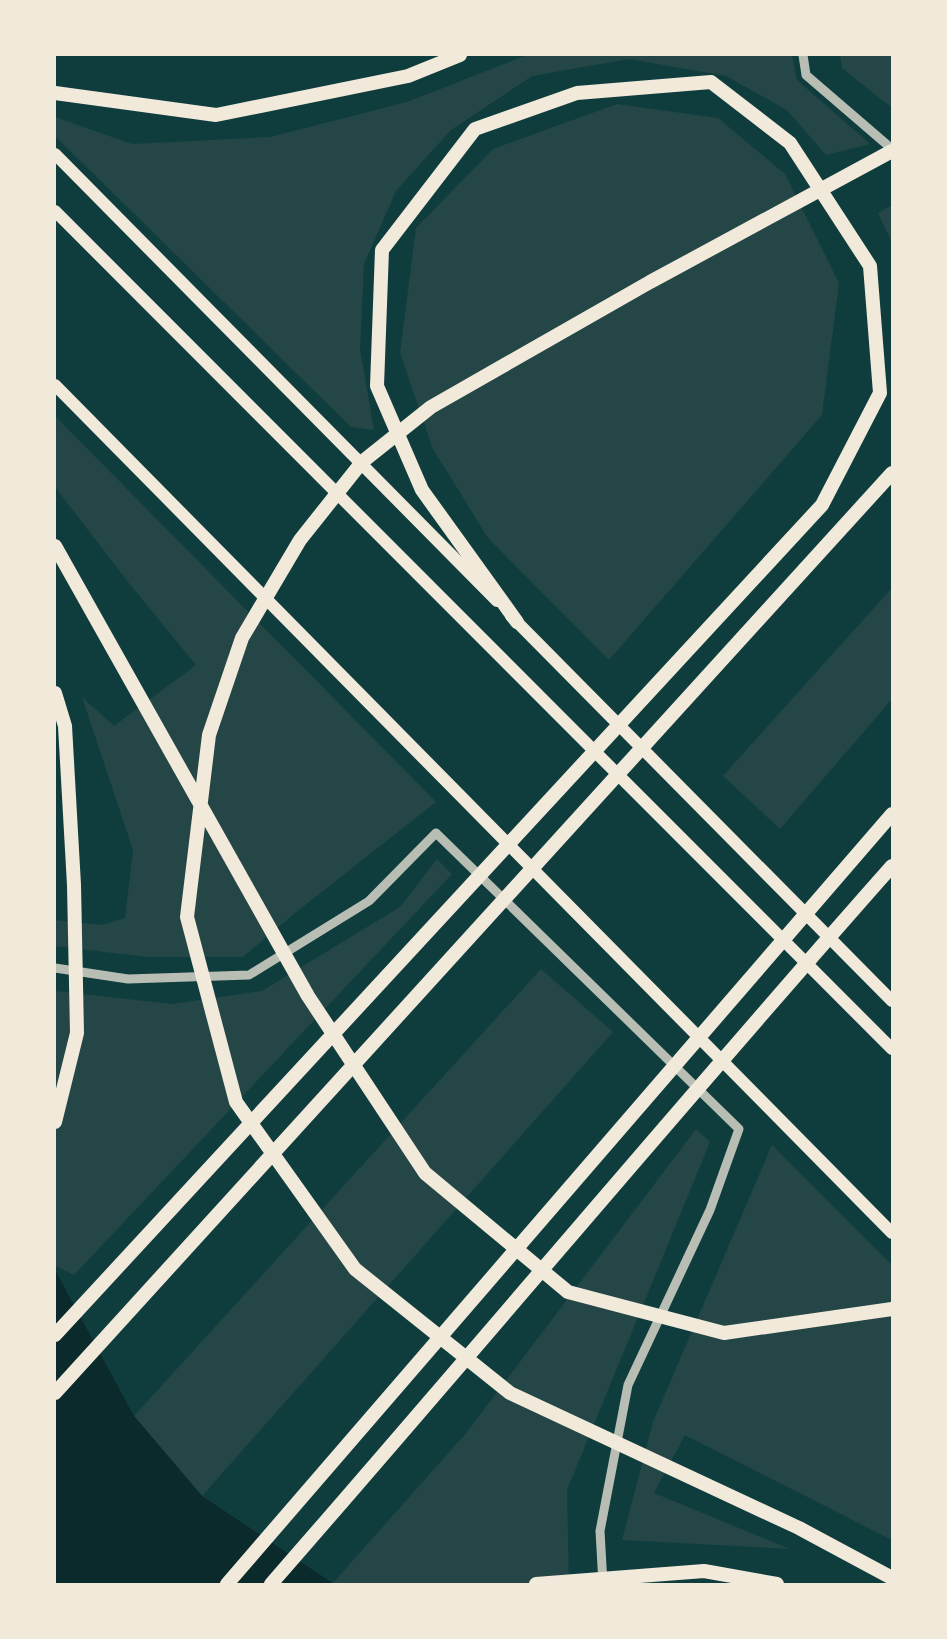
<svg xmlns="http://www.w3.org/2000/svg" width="947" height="1639" viewBox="0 0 947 1639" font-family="'PT Sans Narrow',sans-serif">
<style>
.green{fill:#244646}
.water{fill:#0a2a2b}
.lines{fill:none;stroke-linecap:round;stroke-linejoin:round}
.tertiary{stroke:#b8beb3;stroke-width:9}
.primary{stroke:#f1e9da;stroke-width:12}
.trunk{stroke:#f1e9da;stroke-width:14}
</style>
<rect width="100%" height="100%" fill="#0f3d3e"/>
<path class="green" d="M527,55H792L797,80L870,144L826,155L787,110L726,76L629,59L532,76L451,130L396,191L364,264L360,349L374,430L351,427L55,136V117L132,144L270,137L407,102Z
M840,55H892V108L842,68Z
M617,104L718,118L785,174L839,283L822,415L609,660L488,538L433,449L400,353L416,228L493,149Z
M892,205V243L878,213Z
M55,416L436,802L295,913L243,957H147L55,946V920L102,925L125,918L133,850L82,697L114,726L196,665L128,582L55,487Z
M892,588V699L780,829L723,776Z
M437,859L452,874L74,1275L55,1266V991L172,1004L262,991L400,907Z
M541,969L613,1032L202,1496L134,1416Z
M696,1129L710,1142L567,1490L569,1584L333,1583L467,1432Z
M772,1145L892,1265V1540L685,1435L654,1493L790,1549L622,1540L653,1422Z"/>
<path class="water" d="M55,1270L134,1416L202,1496L334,1584H55Z"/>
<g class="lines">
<path class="tertiary" d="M803,55L806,75L892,149
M55,968L128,979L249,975L369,901L436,833L739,1129L710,1210L628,1385L600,1531L603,1584"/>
<path class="primary" d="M55,154L497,601
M55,211L892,1049
M55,385L892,1233
M511,616L892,1001"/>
<path class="trunk" d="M55,93L216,115L408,76L460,55
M892,151L650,282L431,407L362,462L300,540L242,638L209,735L187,917L236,1102L355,1269L510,1393L799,1528L892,1578
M55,546L308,996L425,1173L568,1292L724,1333L892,1309
M55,693L65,726L74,885L77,1033L55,1122
M55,1335L822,505L880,393L870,266L790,143L711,82L577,93L475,129L382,250L377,386L422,490L517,622
M55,1393L892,473
M227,1584L892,814
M271,1584C479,1346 682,1103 892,866
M536,1584L704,1571L777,1584"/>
</g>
<rect width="947" height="1639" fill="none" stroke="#f1e9da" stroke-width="112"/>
</svg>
